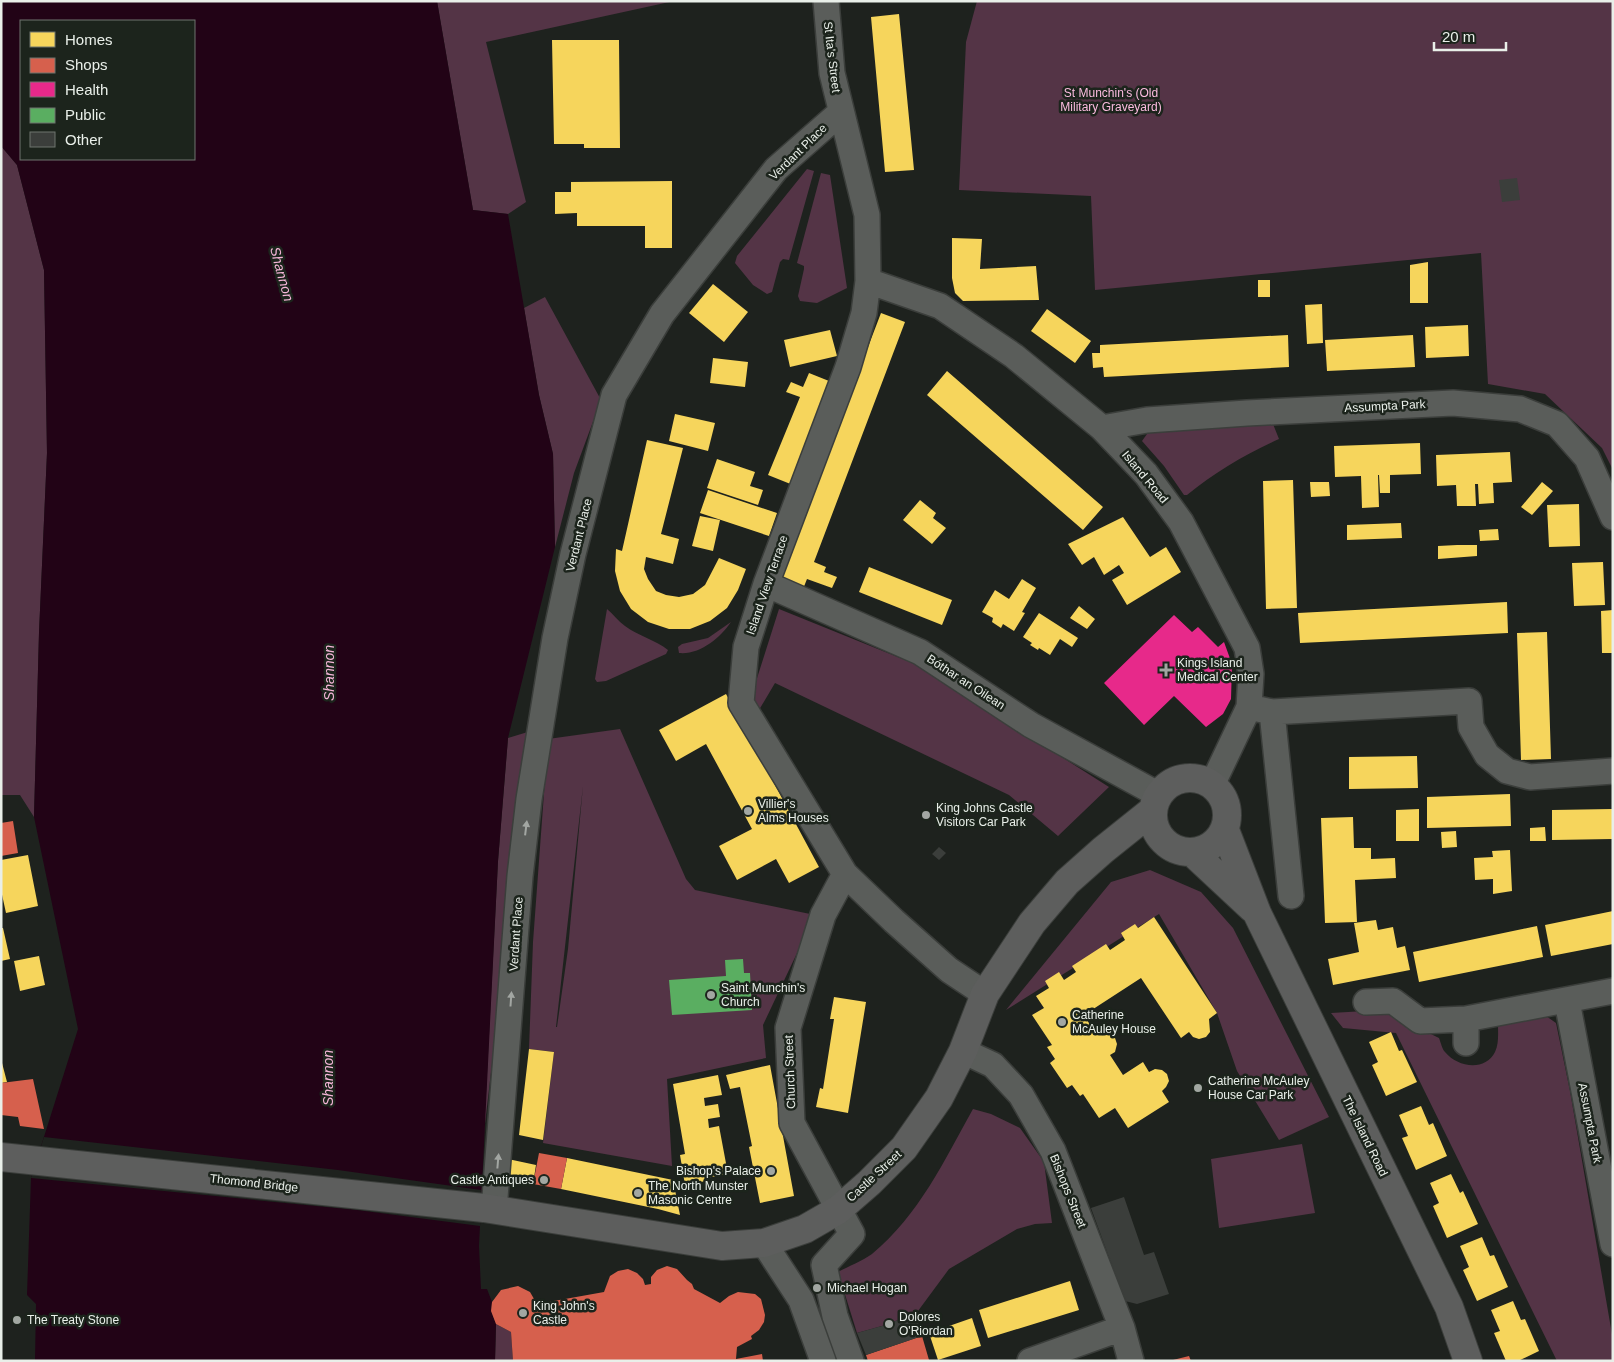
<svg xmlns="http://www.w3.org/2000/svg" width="1614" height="1362" viewBox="0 0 1614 1362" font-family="Helvetica,sans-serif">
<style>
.green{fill:#543446;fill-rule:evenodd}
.water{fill:#220316;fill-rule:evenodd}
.pier{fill:#1e221e}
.homes{fill:#f6d55c}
.shops{fill:#d6604d}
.health{fill:#e7298a}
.public{fill:#5aae61}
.building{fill:#3b3e3b}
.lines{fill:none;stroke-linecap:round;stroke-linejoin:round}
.street-casing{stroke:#3b3e3b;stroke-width:28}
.secondary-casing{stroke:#3b3e3b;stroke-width:30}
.street{stroke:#5a5d5a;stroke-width:25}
.secondary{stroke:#5d5e5d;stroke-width:28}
.oneway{fill:#a2a6a2}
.poi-dot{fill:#a2a7a2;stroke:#1c241c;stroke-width:2}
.labels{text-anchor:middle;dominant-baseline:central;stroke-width:5;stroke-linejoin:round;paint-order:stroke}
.street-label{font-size:12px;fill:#e9efe9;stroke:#1c241c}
.park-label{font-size:12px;fill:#fbbbdf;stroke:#1c241c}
.poi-label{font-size:12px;fill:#e9efe9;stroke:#1c241c;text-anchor:start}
.water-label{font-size:14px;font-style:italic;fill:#f6b6d9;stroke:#1c241c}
</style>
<rect width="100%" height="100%" fill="#1e221e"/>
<path class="green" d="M437,1H674L486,42L526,202L508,214L473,210Z
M977,1H1613V470L1602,448L1545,394L1488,384L1481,253L1095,290L1091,196L959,190L966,42Z
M1,146L17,165L44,270L47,453L39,633L34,817L20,795H1Z
M807,169L814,171L789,260L783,259L780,262L772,292L767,294L753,285L735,263L737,256Z
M821,173L830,175L847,288L817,303L800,301L798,296L804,269V266L797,263Z
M545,297L601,400L574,473L555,547L553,454L539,395L524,308Z
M1273,424L1279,439C1246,454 1215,472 1187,495H1184L1164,466L1142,441L1147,434L1153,431Z
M607,609C613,614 618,621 625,626C638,636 656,640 668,650L666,654L606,681L597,682L595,679Z
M779,609L915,664L1109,787L1058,836L1009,795L775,683L759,710L751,697Z
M731,622C720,638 700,655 679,653L678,647L682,644L708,638Z
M620,729L686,879L695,890L815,915L763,1025L766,1058L667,1079L672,1166L543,1143L554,1052L529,1049L533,942L548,739ZM583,786L568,949L557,1027H556Z
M531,731L484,1132L498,861L508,738Z
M1150,870L1201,892L1233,928L1329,1117L1279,1140L1237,1071L1217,1013L1159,914L1006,1010L1111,882Z
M1382,1010L1439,1038C1441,1043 1442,1049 1445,1052C1457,1067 1485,1072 1495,1052C1499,1044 1498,1033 1498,1025L1546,1016L1556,1023L1570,1091L1613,1340V1361H1557L1396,1033L1343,1028L1331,1013Z
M973,1109L991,1114L1020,1128L1044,1162L1052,1223L1035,1224L1017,1229L949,1269L918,1311L889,1324L857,1333L838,1272C849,1266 862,1261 872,1254C919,1215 944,1161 973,1109Z
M1302,1144L1315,1213L1219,1228L1211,1159Z
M496,1324L511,1332L513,1361H495Z"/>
<path class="water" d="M1,1H437L473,210L508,214L539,395L553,454L555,547L508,738L498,861L479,1246L481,1289H487L492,1302L491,1311L496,1324L495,1361H35L36,1304L27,1295L31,1178L78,1029L34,817L39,633L47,453L44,270L17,165L1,146ZM21,21H194V159H21Z"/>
<path class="pier" d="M44,1137L338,1170L481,1190L480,1226L357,1210L31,1178Z"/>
<path class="homes" d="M899,14L914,170L885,172L871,17Z
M552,40H619L620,148H584V144H554Z
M672,181V248H645V226H577V213L555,214V192H571V182Z
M952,238L982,239L980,269L1036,266L1039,300L963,301L955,293L952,278Z
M1428,262V303H1410V265Z
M1258,280H1270V297H1258Z
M713,284L748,312L724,342L689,313Z
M1322,304L1323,343L1307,344L1305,305Z
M1047,309L1091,341L1075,363L1031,331Z
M881,313L905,322L814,562L826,567L824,572L837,577L832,588L807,579L801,594L777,585Z
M1468,325L1469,356L1426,358L1425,327Z
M830,330L837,356L790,367L784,340Z
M1288,335L1289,367L1104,377L1103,367L1093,368L1092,353H1100V345Z
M1413,335L1415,367L1327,371L1325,340Z
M713,358L748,362L745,387L710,383Z
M947,371L1103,507L1083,530L927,395Z
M809,373L834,383L793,485L768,475L800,397L786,392L791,382L803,387Z
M675,414L715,423L708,451L669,441Z
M647,440L683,448L661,534L679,539L673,564L646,557L644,569L648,579L656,591L666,595L679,597L693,594L705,585L719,558L746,569L738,590L727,608L710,621L690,629H669L648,622L631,609L620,591L615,571L616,549L622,551Z
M1420,443L1421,474L1390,475V493H1380L1379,475H1378L1379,507L1362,508L1361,476L1335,477L1334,446Z
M1510,452L1512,482L1493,483L1494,503L1479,504L1478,484H1475L1476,506H1457L1456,485L1437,486L1436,455Z
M717,459L755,472L750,486L763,490L758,505L707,488Z
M1293,480L1297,608L1266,609L1263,481Z
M1310,482H1329L1330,496L1311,497Z
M1542,482L1553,491L1532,515L1521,507Z
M708,490L777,513L769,536L700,513Z
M920,500L936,513L933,518L946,528L932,544L903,520Z
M1579,504L1580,546L1549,547L1547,505Z
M700,516L720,520L713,551L692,546Z
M1123,517L1150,557L1166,547L1181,572L1127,605L1112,580L1124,573L1119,565L1104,575L1094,557L1082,565L1068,544Z
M1401,523L1402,538L1347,540V525Z
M1498,529L1499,540L1480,541L1479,530Z
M1457,545H1477V556L1438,559V546Z
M1603,562L1605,605L1574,606L1572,563Z
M869,567L952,600L942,625L859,592Z
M1022,579L1036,588L1022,612L1025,613L1014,631L1003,624L1001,628L992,622L993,618L982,612L995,590L1009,599Z
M1507,602L1508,633L1300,643L1298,613Z
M1079,606L1095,619L1087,629L1070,618Z
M1613,610V653H1602L1601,611Z
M1039,613L1078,638L1072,647L1060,639L1050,655L1039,648L1038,650L1030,645L1032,643L1023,637Z
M1547,632L1551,759L1521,760L1517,633Z
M726,694L819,867L789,883L776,859L737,880L719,846L752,829L706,744L676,761L659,730Z
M1417,756L1418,788L1349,789V757Z
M1510,794L1511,826L1427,828V797Z
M1419,809V841H1396V810Z
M1612,809L1613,839L1552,840V810Z
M1353,817L1354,848H1371V859L1395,858L1396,878L1355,880L1357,922L1325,923L1321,818Z
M1545,827L1546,841H1530V828Z
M1456,831L1457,847L1442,848L1441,832Z
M1510,850L1512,891L1493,894V879L1475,880L1474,858L1493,857L1492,851Z
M28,855L38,906L6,913L1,890V860Z
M1613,911V944L1551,956L1545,925Z
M1154,917L1217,1013L1209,1019L1210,1032L1206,1037L1199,1039L1193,1037L1189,1032L1181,1038L1141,978L1084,1015L1095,1033L1103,1030L1110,1033L1115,1038L1117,1044L1115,1052L1110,1055L1123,1075L1143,1062L1149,1072L1155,1069L1162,1070L1167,1074L1169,1081L1166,1087L1162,1091L1169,1102L1128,1128L1115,1108L1099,1118L1083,1094L1080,1096L1072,1085L1067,1088L1050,1063L1055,1059L1047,1047L1052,1045L1032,1015L1044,1008L1036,996L1049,988L1045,981L1059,972L1064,980L1076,972L1072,966L1106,944L1110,950L1125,940L1121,933L1135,924L1138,928Z
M1376,920L1378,930L1393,927L1397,948L1405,946L1410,970L1333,985L1328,959L1359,952L1354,923Z
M1537,926L1543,957L1419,982L1413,952Z
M1,928H3L10,959L1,961Z
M39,956L45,985L20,991L14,961Z
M834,997L866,1002L848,1113L816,1107L820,1088L823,1089L834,1019H830Z
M1391,1032L1399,1051L1402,1050L1417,1082L1386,1096L1372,1065L1378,1062L1369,1042Z
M529,1049L554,1052L543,1140L519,1135Z
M1,1063H2L7,1082L1,1083Z
M770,1065L794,1196L760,1203L749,1147L752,1146L740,1087L730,1089L726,1075Z
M718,1075L722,1095L704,1098L705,1106L718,1104L720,1117L708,1119L709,1128L719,1126L728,1174L706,1178V1181L685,1185L680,1155L685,1154L673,1084Z
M1421,1106L1429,1125L1433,1123L1447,1156L1416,1170L1402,1138L1408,1136L1399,1115Z
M567,1158L673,1180L680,1215L658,1209L561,1189Z
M508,1159L536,1165L533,1184L504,1178Z
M1451,1174L1460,1193L1463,1191L1478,1224L1447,1238L1433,1206L1439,1203L1430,1183Z
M1482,1237L1490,1256L1494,1255L1508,1287L1477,1301L1463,1270L1469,1267L1460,1246Z
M1070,1281L1079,1310L988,1338L979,1310Z
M1513,1301L1521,1320L1525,1319L1539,1351L1518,1361H1506L1494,1333L1500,1331L1491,1310Z
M972,1318L981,1346L938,1360L929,1333Z"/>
<path class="shops" d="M13,821L18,853L1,856V823Z
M33,1079L44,1129L20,1126L18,1117L1,1115V1083Z
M539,1153L567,1158L561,1189L533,1184Z
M667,1266L677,1269L687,1280L692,1284L694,1289L720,1303L729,1296L738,1292L755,1294L761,1299L765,1315L764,1322L759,1330L751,1336L752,1339L737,1347L736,1359L762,1354L763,1361H513L511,1332L496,1324L491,1311L492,1302L501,1290L518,1286L530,1292L537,1304L604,1292L610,1276L618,1271L628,1269L637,1273L643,1279L645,1285L651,1284V1277L657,1270Z
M922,1336L929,1360L868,1361L866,1355Z
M1189,1356L1191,1361H1173V1360Z"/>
<path class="health" d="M1174,615L1192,632L1198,627L1218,647L1224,642L1232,664L1231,699L1223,714L1206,727L1174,696L1144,725L1104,683Z"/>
<path class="public" d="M743,959L744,973H750L752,1010L672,1015L669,980L726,976L725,960Z"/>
<path class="building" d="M1517,178L1520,200L1502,202L1499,180Z
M939,847L946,853L939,860L932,854Z
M1124,1197L1144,1255L1154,1252L1169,1294L1137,1304L1125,1301L1091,1208Z
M915,1312L922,1336L866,1355L857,1333L889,1324Z"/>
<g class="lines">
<defs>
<path id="street" d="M826,1L832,73L867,215L868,281L864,313L848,367L766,584L746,647L741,703L845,874L894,921L949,970L985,994
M868,281L940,306L1014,356L1102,428L1146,474L1181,522L1247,648L1251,674L1249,707L1212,785
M1102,428L1147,420L1247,413L1453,403L1520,409L1557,424L1587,458L1613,517
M766,584L920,652L1031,725L1159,795
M1249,707L1272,712L1469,701L1471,727L1487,755L1507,771L1530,777L1613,771
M1272,712L1291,896
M845,874L823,915L788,1028L792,1123L852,1234L824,1265L835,1316L851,1361
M1567,1001L1613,1244
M1366,1002L1393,1001L1420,1021L1466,1019
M1466,1043V1019L1613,991
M963,1051L993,1065L1021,1095L1053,1151L1122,1328L1131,1361
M494,1210L520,876L529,799L555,638L573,554L614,395L662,314L776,169L841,112
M764,1243L801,1300L823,1361
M1030,1361L1122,1328"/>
<path id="secondary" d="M1153 815a37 37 0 1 1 74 0a37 37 0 1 1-74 0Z
M1225,830L1257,913L1449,1307L1468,1361
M1193,853L1252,908
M1,1157L484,1208L722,1246L764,1243L805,1229L838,1210L869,1183L904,1148L939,1098L963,1051L985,994L1032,923L1067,882L1103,850L1153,810"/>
</defs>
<use href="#street" class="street-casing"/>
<use href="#secondary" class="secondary-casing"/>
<use href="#street" class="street"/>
<use href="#secondary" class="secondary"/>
</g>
<defs><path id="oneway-solid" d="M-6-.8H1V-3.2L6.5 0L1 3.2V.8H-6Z" transform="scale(1.25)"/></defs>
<g class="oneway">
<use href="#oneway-solid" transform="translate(526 828) rotate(-83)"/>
<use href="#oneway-solid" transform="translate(511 999) rotate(-86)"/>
<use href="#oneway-solid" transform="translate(498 1161) rotate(-85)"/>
</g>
<g class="poi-dot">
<path d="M1163.5 662.5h5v5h5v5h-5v5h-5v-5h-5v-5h5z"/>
<circle cx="748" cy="811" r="5"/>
<circle cx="926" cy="815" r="5"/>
<circle cx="711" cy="995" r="5"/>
<circle cx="1062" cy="1022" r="5"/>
<circle cx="1198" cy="1088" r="5"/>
<circle cx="771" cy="1171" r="5"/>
<circle cx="544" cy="1180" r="5"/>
<circle cx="638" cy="1193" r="5"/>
<circle cx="817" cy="1288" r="5"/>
<circle cx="523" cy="1313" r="5"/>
<circle cx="17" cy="1320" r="5"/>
<circle cx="889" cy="1324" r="5"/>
</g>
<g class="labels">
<g class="street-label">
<text transform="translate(832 57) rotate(83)">St Ita's Street</text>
<text transform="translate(798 152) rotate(-44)">Verdant Place</text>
<text transform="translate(1385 406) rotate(-3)">Assumpta Park</text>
<text transform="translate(1145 477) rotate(50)">Island Road</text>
<text transform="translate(579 535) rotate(-76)">Verdant Place</text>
<text transform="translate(767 585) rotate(-71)">Island View Terrace</text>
<text transform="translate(966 682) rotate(33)">Bóthar an Oilean</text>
<text transform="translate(516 934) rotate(-86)">Verdant Place</text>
<text transform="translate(790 1072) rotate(-92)">Church Street</text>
<text transform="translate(1590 1123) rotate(79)">Assumpta Park</text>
<text transform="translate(1365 1136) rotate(64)">The Island Road</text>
<text transform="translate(874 1176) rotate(-43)">Castle Street</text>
<text transform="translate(254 1183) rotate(6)">Thomond Bridge</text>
<text transform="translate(1068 1191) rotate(68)">Bishops Street</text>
</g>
<g class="park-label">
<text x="1111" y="93">St Munchin's (Old<tspan x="1111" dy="14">Military Graveyard)</tspan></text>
</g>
<g class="poi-label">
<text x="1177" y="663">Kings Island<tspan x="1177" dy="14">Medical Center</tspan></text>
<text x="758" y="804">Villier's<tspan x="758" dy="14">Alms Houses</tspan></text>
<text x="936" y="808">King Johns Castle<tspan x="936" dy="14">Visitors Car Park</tspan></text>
<text x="721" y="988">Saint Munchin's<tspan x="721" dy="14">Church</tspan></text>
<text x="1072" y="1015">Catherine<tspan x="1072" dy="14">McAuley House</tspan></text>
<text x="1208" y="1081">Catherine McAuley<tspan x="1208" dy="14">House Car Park</tspan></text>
<text x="761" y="1171" text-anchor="end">Bishop's Palace</text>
<text x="534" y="1180" text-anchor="end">Castle Antiques</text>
<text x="648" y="1186">The North Munster<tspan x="648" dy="14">Masonic Centre</tspan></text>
<text x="827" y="1288">Michael Hogan</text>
<text x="533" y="1306">King John's<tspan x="533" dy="14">Castle</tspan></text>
<text x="899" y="1317">Dolores<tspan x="899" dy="14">O'Riordan</tspan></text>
<text x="27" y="1320">The Treaty Stone</text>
</g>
<g class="water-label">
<text transform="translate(282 274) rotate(75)">Shannon</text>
<text transform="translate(329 673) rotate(-90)">Shannon</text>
<text transform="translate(328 1078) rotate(-90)">Shannon</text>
</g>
</g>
<rect width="1614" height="1362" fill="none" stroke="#e9efe9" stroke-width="5"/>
<rect x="20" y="20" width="175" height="140" fill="#1c241c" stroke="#6e756e"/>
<rect x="30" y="32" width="25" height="15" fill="#f6d55c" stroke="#6e756e"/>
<text x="65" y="45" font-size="15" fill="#e9efe9">Homes</text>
<rect x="30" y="58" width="25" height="15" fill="#d6604d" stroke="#6e756e"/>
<text x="65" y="70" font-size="15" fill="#e9efe9">Shops</text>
<rect x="30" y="82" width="25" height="15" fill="#e7298a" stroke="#6e756e"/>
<text x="65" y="95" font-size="15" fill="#e9efe9">Health</text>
<rect x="30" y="108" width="25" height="15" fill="#5aae61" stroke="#6e756e"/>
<text x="65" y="120" font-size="15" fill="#e9efe9">Public</text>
<rect x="30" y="132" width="25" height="15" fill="#3b3e3b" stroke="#6e756e"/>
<text x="65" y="145" font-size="15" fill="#e9efe9">Other</text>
<path d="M1434 42v8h72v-8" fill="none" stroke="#e9efe9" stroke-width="2.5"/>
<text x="1442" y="42" font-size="15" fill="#e9efe9" stroke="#1c241c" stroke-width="4" paint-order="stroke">20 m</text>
</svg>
